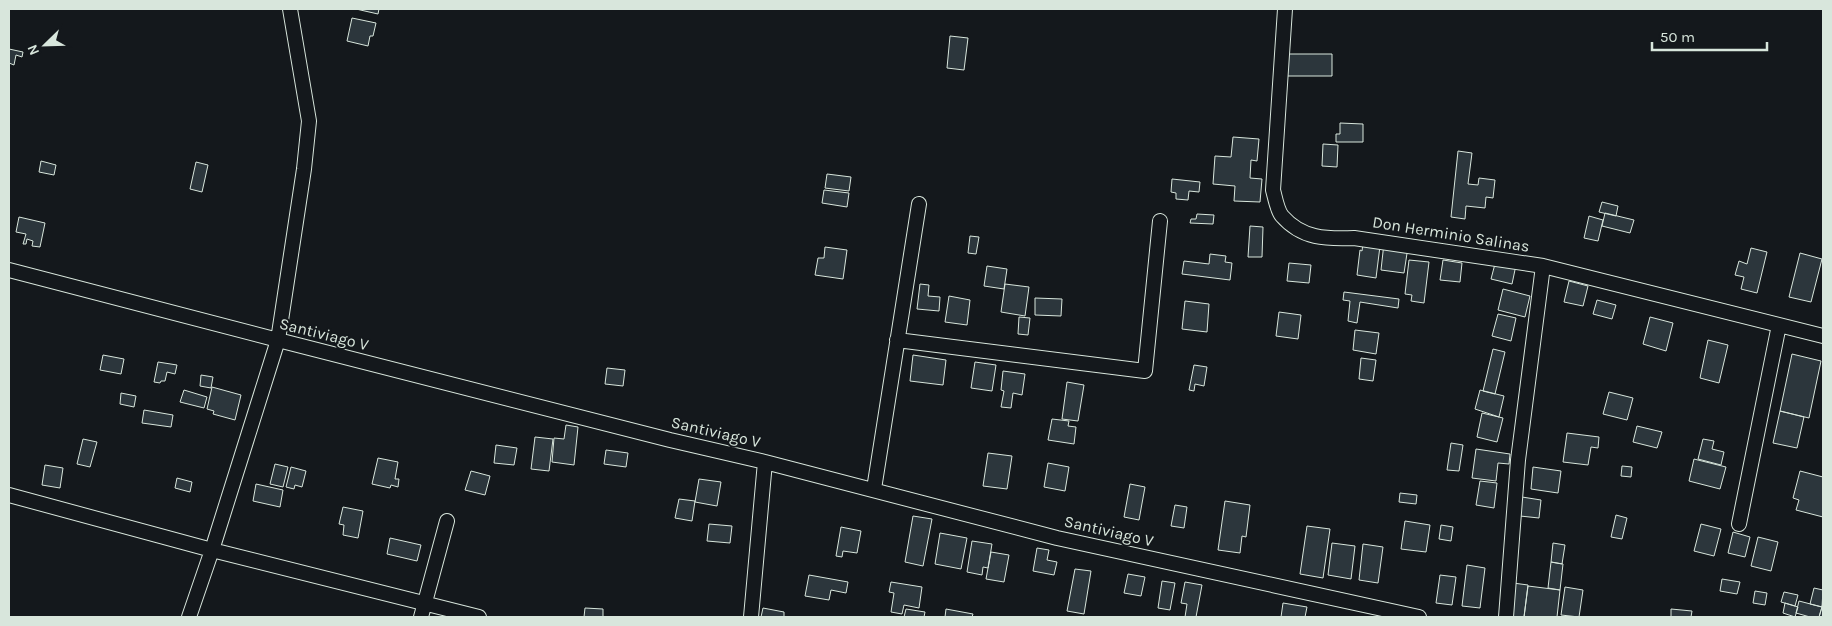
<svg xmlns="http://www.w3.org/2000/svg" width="1832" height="626" viewBox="0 0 1832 626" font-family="Karla,sans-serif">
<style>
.building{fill:#2c363c;stroke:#d8e6dc}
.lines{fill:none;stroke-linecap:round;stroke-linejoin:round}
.street-casing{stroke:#d8e6dc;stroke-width:16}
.street{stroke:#14181c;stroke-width:14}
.labels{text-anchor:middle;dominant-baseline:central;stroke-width:4;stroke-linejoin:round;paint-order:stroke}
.street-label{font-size:16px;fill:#d8e6dc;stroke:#14181c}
</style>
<rect width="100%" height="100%" fill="#14181c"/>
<path class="building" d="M356,9H379L378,14Z
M352,18L376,23L373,36H370L368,46L347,41Z
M950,36L968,38L964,70L947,68Z
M9,49L23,52L22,57L16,55L14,65L9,63Z
M1286,54H1332V76H1286Z
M1340,123L1363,124V142H1336V134H1340Z
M1233,137L1259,139L1257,161L1251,160L1250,178L1262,179L1260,202L1234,201L1235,186L1213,184L1215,156L1231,157Z
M1323,144L1338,145L1337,167L1322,166Z
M1458,151L1472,153L1468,184L1478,185L1479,178L1495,180L1493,198L1486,197L1485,208L1466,206L1465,219L1451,217Z
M41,161L56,165L54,175L39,172Z
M196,162L208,165L202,192L190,189Z
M827,174L851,177L849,191L825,188Z
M1172,179L1200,182L1199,192L1189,191L1188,200L1176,199V193L1171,192Z
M824,190L849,193L847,207L822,203Z
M1602,202L1618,206L1616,216L1599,212Z
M1605,213L1634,220L1630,233L1602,226Z
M1197,214L1214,215L1213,224L1190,223L1191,219H1196Z
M1589,216L1603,220L1598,241L1584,238Z
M19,217L45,223L40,247L32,246L33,241L27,239L26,244H23L26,234L16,232Z
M1250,226L1263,227L1262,257H1248Z
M970,236L979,237L976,254L968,253Z
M1363,243L1380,246L1376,278L1357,275L1360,250L1362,251Z
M1384,243L1408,247L1404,273L1381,270Z
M825,247L847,250L843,279L815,275L818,258H824Z
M1751,248L1767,252L1757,293L1741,289L1744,277L1735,275L1739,261L1747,264Z
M1800,253L1822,259L1811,302L1789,297Z
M1210,254L1226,256L1225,262L1232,263L1230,280L1182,274L1184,261L1209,264Z
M1409,260L1429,262L1424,303L1411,301L1412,295L1405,294Z
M1443,260L1462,263L1460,282L1440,280Z
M1496,260L1516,265L1512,284L1491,279Z
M1289,263L1311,265L1309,283L1287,281Z
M987,266L1007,269L1004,289L984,286Z
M1569,281L1588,286L1583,306L1564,302Z
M920,284L929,285L928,296L940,297L939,311L917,309Z
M1005,284L1029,287L1025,316L1001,312Z
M1503,289L1530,296L1525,317L1498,310Z
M1344,292L1399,299L1398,308L1360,302L1357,323L1348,321L1350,301L1343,300Z
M949,296L970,300L967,325L945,322Z
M1035,298L1062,299L1061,316L1035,315Z
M1597,300L1616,305L1612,319L1593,314Z
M1185,301L1209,304L1207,332L1182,329Z
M1279,312L1301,315L1298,339L1276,336Z
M1498,314L1516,318L1511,341L1492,336Z
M1019,317L1030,318L1028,335L1018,334Z
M1650,317L1673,323L1666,351L1643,344Z
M1355,330L1379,333L1376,354L1353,350Z
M1708,340L1728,345L1719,383L1700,378Z
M1493,349L1505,352L1495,394L1483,391Z
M1792,354L1821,361L1809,418L1780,411Z
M103,355L124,359L121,374L100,370Z
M913,355L946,360L943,385L910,381Z
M1361,358L1376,360L1373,381L1359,379Z
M158,362L177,365L175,374L167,372L165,381H161L160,383L154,382Z
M975,362L996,365L992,391L971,388Z
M1194,365L1207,367L1204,386L1195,384L1194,391L1189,390Z
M607,368L625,370L623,386L605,384Z
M1003,371L1025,374L1022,395L1013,393L1011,408L1001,407L1004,391L1001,390Z
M201,375L213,377L211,388L200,386Z
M1067,382L1084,385L1078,421L1062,419Z
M212,387L241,395L235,420L213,414L214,411L207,409Z
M184,390L207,397L204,408L180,402Z
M1480,390L1504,396L1499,417L1475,409Z
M1609,392L1633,398L1627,420L1603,414Z
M121,393L136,396L134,407L120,404Z
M144,410L173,415L171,427L142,423Z
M1780,411L1804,417L1797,448L1773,443Z
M1482,413L1503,418L1497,442L1477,437Z
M1052,419L1069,421L1068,426L1076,427L1074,444L1048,440Z
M566,425L578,427L574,465L552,462L554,438L564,439Z
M1637,426L1662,432L1657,448L1633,442Z
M1567,433L1599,437L1598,448L1591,447L1588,465L1563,462Z
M535,437L553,439L549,471L531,469Z
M83,439L97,442L90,467L77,464Z
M1703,439L1714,441L1712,449L1724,452L1721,465L1698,459Z
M1451,443L1463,445L1459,471L1447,470Z
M496,445L517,448L514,465L494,463Z
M1476,449L1510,454L1509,464L1498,463L1496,481L1472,478Z
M606,450L628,453L626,467L604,464Z
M988,453L1012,456L1007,489L983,486Z
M378,458L398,462L395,479H399L398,487L391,485L390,488L372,484Z
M1694,459L1726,467L1720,489L1689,481Z
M1048,463L1069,467L1065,491L1044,487Z
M275,464L288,467L283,487L270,484Z
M45,465L63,468L60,488L42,485Z
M1622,466L1632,467L1631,477L1621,476Z
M291,467L306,471L302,487L295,485L294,489L286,487Z
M1533,467L1561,471L1558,493L1531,489Z
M471,471L490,476L485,495L465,490Z
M1800,471L1823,477V517L1796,510L1799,500L1793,498Z
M177,478L192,482L190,492L175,488Z
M699,479L721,482L717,506L695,502Z
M1480,481L1497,483L1494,508L1476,505Z
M256,484L283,490L280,507L253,501Z
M1130,484L1145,487L1139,520L1124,517Z
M1400,493L1417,495L1416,504L1399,502Z
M1522,497L1541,500L1539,518L1520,516Z
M679,499L695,501L692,521L675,518Z
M1225,501L1250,505L1246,537L1242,536L1240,553L1218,550Z
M1175,505L1187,507L1184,528L1171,526Z
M343,507L363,511L358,538L343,535L344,525L339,524Z
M1616,515L1627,518L1622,539L1611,537Z
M913,516L932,519L923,566L905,562Z
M1405,521L1430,525L1426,552L1401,549Z
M709,524L732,526L730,543L707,541Z
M1701,524L1721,529L1714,556L1694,551Z
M1441,525L1453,527L1451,541L1439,539Z
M1307,526L1330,529L1323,578L1300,574Z
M841,527L861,531L857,553L843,551L842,557L836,556Z
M1733,532L1750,537L1745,557L1728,553Z
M940,533L967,538L961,569L935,564Z
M1758,537L1778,542L1771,571L1751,566Z
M390,538L421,545L417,561L387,554Z
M972,541L992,544L988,568L983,567L982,575L967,572Z
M1332,543L1355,546L1351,579L1328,575Z
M1553,543L1565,545L1562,564L1551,562Z
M1363,544L1383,547L1378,583L1359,580Z
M1037,548L1049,550L1047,560L1057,562L1054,575L1033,571Z
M991,552L1009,555L1004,582L986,579Z
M1551,562L1563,564L1560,590L1548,588Z
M1467,565L1485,568L1480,608L1462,606Z
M1075,569L1091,571L1084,614L1067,611Z
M1128,574L1145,577L1141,596L1124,593Z
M809,575L848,582L846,593L831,590L829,600L805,596Z
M1440,575L1456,577L1452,605L1436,603Z
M1722,579L1740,582L1737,594L1720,591Z
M1162,581L1175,583L1170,610L1158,608Z
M891,582L922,587L919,608L904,605L902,614L891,612L894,593L889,592Z
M1185,582L1202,585L1196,617H1185L1187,604L1181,603Z
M1513,583L1528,585L1524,617H1513Z
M1528,586L1560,590L1557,617H1524Z
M1565,587L1583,590L1579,617L1561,615Z
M1814,588L1823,590L1822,607L1810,604Z
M1755,591L1767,593L1765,605L1753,603Z
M1784,592L1798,595L1795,606L1781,602Z
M1799,601L1822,607L1819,617H1810L1796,613Z
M1823,602V617H1819L1822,607Z
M1283,603L1307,607L1305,617H1281Z
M1785,603L1798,607L1795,617L1783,613Z
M585,608L603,609V617H584Z
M763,608L784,612V617H761Z
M906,609L925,612L924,617H904Z
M946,609L973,614L972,617H945Z
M1671,609L1692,611L1691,617H1671Z"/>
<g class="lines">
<defs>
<path id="street" d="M1285,9L1273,190C1275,197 1277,210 1282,216C1302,239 1326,239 1354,238L1543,266L1823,336
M9,270L278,340L670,440L765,462L1057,538L1419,617
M897,340L1145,371L1160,221
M874,489L919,204
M9,495L212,550L479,617
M1739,524L1779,325
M189,617L212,550L278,340L304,169L309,121L290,9
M421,617L447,521
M751,617L765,462
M1506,617L1518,460L1543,266"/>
</defs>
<use href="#street" class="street-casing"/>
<use href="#street" class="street"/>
</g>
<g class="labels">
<g class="street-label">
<text transform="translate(1451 234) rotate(9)">Don Herminio Salinas</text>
<text transform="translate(324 334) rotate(14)">Santiviago V</text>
<text transform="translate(716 432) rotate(13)">Santiviago V</text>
<text transform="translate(1109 531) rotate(13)">Santiviago V</text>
</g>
</g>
<rect width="1832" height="626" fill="none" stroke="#d8e6dc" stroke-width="20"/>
<g transform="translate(45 45) rotate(247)" stroke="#14181c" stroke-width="4" paint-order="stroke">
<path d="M0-4L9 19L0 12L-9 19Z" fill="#d8e6dc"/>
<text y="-8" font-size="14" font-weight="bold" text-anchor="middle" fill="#d8e6dc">N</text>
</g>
<path d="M1652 42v8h115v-8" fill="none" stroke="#d8e6dc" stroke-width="2.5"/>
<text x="1660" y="42" font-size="15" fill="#d8e6dc" stroke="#14181c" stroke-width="4" paint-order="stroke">50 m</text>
</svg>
